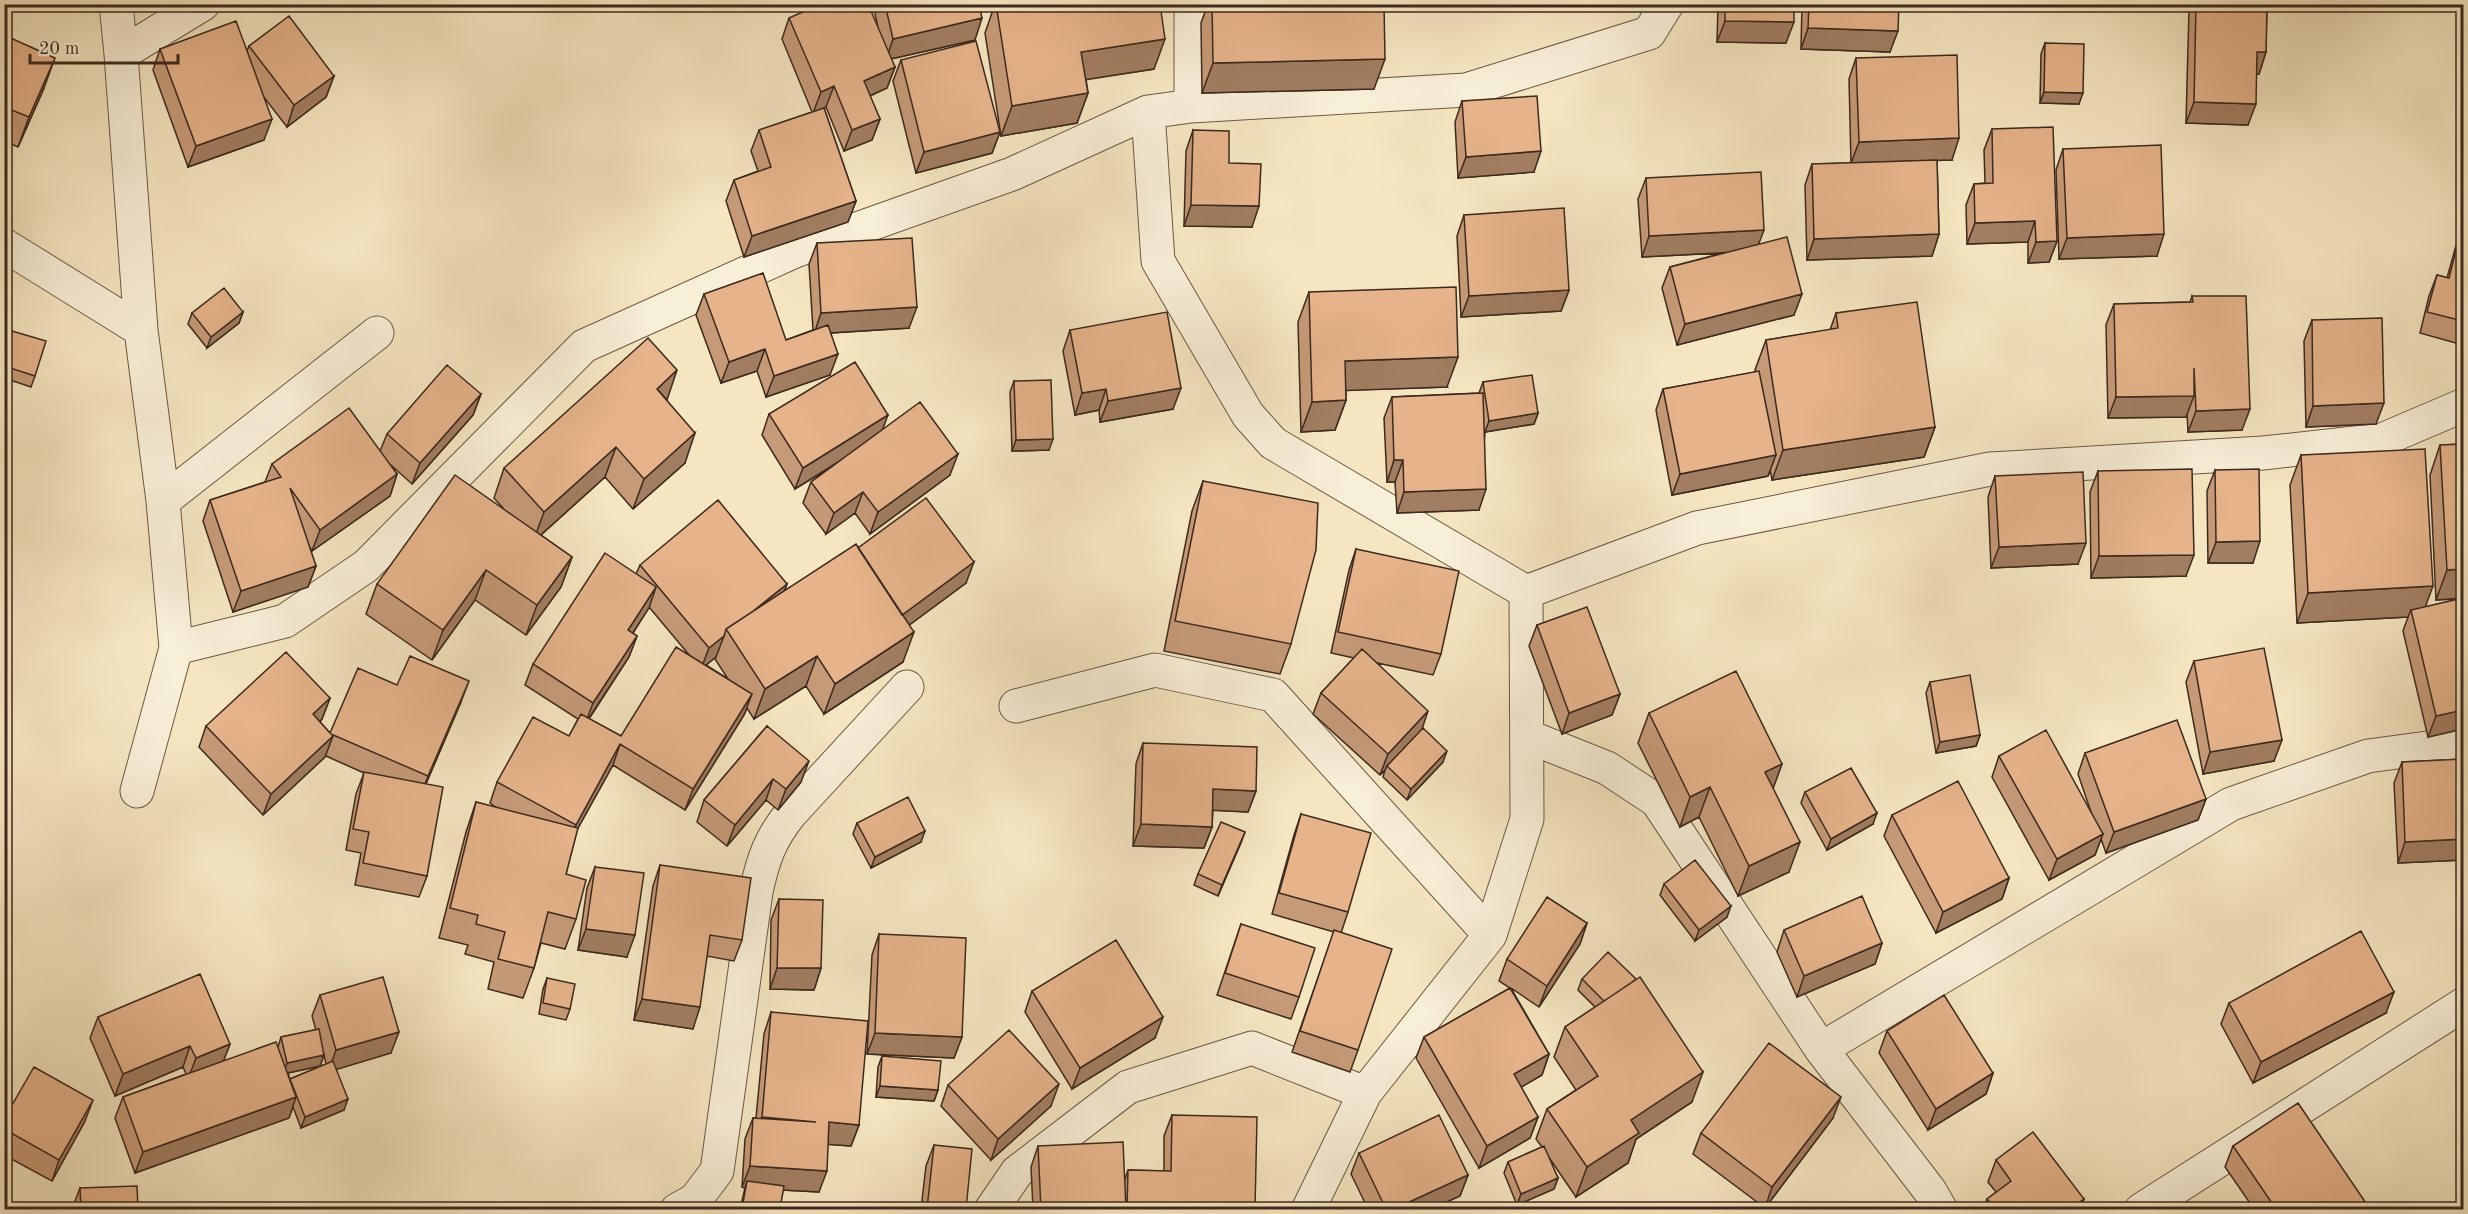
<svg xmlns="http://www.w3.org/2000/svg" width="2468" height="1214" viewBox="0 0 2468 1214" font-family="'Old Standard TT',serif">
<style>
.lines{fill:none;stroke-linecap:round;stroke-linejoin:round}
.minor-casing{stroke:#6b5847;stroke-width:35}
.minor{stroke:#f8efd7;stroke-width:33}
.wall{fill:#c69a77;stroke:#3d291e;stroke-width:1.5;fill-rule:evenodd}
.shaded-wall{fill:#a17d61;stroke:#3d291e;stroke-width:1.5}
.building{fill:#e6b38a;stroke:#3d291e;stroke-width:1.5}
</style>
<rect width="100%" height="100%" fill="#f5e6c1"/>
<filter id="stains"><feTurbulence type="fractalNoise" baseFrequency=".00333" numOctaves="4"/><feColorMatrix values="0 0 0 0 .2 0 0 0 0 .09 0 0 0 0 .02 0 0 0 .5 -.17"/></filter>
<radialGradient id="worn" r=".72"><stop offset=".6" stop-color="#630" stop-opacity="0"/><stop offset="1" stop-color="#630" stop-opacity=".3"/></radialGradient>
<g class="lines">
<defs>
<path id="minor" d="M116,4L121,54L141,330L163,501L176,648L285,621L366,566L584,346L795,251L1012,174L1148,112L1191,106L1466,90L1649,33L1667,4
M1191,4V106
M121,54L203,4
M1148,112L1158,261L1248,415L1273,443L1526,592
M4,245L141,330
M163,501L377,333
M1016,706L1155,670L1273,695L1490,935
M1527,736L1607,768L1657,801L1821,1049L1930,1191L1941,1210
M137,791L176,648
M1821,1049L2231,804L2368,756L2464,743
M677,1210L695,1200L717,1171L756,892C763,859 770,839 791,813L907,687
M991,1210L1017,1172L1128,1087L1252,1048L1365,1093
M1308,1210L1365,1093L1490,935L1527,819L1526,592L1697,528L1990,469L2263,453L2382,440L2464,405
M2141,1210L2464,1004"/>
</defs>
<use href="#minor" class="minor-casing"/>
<use href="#minor" class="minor"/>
</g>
<path class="wall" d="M873,4H979L975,40L891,59L895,67L887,88L870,96L880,119L872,140L844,151L826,107L824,108L856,201L848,222L744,257L726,201L734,180L758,171L751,151L759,130L812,112L782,39L789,18L878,28Z
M995,4H1160L1154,69L1086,79L1088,93L1077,123L1001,136L985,33Z
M1208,4H1384L1374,89L1202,93L1201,23Z
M1718,4H1794L1786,43L1717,42Z
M1802,4H1899L1890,52L1801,49Z
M2190,4H2267L2266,52L2259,74L2256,73L2248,125L2186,123L2189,9Z
M4,35L44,88L18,147L4,141Z
M2045,43L2079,104L2040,103L2041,54Z
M249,46L334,76L326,97L287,127L263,96L264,140L188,167L153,70L160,49L247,51Z
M1856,58L1952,160H1937L1939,234L1932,256L1807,260L1805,185L1812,164L1851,163L1849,79Z
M901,60L1000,132L992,153L916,173L893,81Z
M1462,101L1534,172L1458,178L1455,122Z
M1992,129L2057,241L2049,262L2028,263V242L1967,244L1966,205L1974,184L1985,183L1984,150Z
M1193,130L1252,227L1184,226L1186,151Z
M2063,149L2157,256L2059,259L2056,170Z
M1646,178L1759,244L1794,315L1677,345L1662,288L1670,267L1723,253L1642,257L1638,199Z
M2463,213V345L2420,333L2429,296L2437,275L2447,278L2462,224L2460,223Z
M1464,215L1569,290L1561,311L1461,317L1457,236Z
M817,243L909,328L831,333L830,375L766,397L757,371L721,383L696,315L704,294L786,340L813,330L809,264Z
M1309,292L1447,387L1346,390V400L1335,430L1301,432L1298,322Z
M2192,296L2242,430L2188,432L2187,413L2186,417L2108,418L2106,325L2114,304L2190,302Z
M243,312L239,323L207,348L188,324L192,313Z
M1836,313L1935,427L1924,457L1772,480L1770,469L1768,476L1672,495L1656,410L1663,389L1756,372L1755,370L1766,340L1830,330Z
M2312,320L2376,424L2306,427L2304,341Z
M1070,330L1173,409L1100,422L1099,410L1075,415L1063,351Z
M4,353L35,376L31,387L4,378Z
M1014,381L1049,450L1012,451L1010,392Z
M1483,382L1538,413L1534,424L1485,432L1479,510L1397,513L1395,482H1387L1384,418L1392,397L1479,393Z
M481,394L473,415L412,484L391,465L397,474L390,496L312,551L309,546L316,566L308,587L233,612L203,521L210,500L265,482L272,464L380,451L387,434Z
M667,400L685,463L633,509L605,477L541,535L572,557L561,587L526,635L475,600L432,660L366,614L377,584L503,508L494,498L504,468Z
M769,414L883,429L950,475L870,534L855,513L826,534L803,503L811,482L834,465L795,489L762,435Z
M2463,444V729L2428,737L2403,631L2408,617L2297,623L2290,485L2301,455L2425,607L2460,599L2436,600L2430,475L2440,445Z
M2215,470L2253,563H2208L2207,491Z
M2098,471L2186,576L2091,578L2090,492Z
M1995,476L2078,564L1991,568L1988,497Z
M1203,481L1291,644L1280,674L1164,651L1192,511Z
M858,548L966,583L909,625L903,662L824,714L806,686L754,719L747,708L744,715L685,810L613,765L577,830L566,874L576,919L565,949L541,943L534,968L523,998L488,989L494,962L465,954L468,945L439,938L466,832L476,802L497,808L490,803L497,782L569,736L578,719L525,685L533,664L636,574L640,565L787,584L784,591ZM649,607L690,656L621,736L589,719L629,657L637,636L633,633ZM716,657L715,659L728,679L706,665Z
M1356,549L1441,654L1433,675L1377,663L1422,729L1443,762L1407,800L1383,777L1385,770L1380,775L1313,714L1321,693L1354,658L1331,653L1349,570Z
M1537,625L1620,694L1612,715L1562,734L1529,646Z
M2194,661L2274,761L2203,774L2186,682Z
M1930,682L1980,735L1976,746L1936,753L1926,693Z
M397,685L461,702L426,784L427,876L419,897L355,885L361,853L346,850L356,794L364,773L326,756L263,815L199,747L206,726L330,698L322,719L320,722L330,733Z
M1649,713L1782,764L1773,788L1789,872L1738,896L1699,817L1680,827L1638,743Z
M767,726L801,782L778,810L766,800L727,846L697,822L704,800Z
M1143,743L1256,791L1248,812L1213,810L1212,827L1204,848L1133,846L1136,764Z
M2085,753L2206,799L2198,820L2106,853L2101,839L2095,855L2049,880L1992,777L1999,756L2091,812L2078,774Z
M2463,759V860L2398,863L2394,783L2402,762Z
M1805,792L1873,824L1827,850L1801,803Z
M1301,814L1348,912L1341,933L1358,1050L1350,1072L1292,1052L1334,932L1272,914L1294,835Z
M1892,815L2009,878L2002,899L1936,933L1884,836Z
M857,823L921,842L871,868L853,834Z
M1245,832L1218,896L1194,885L1198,874Z
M660,865L742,940L734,961L707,956L693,1029L634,1020L653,886Z
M595,867L627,957L578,950L587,888Z
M1664,884L1727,917L1695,941L1660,895Z
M779,899L821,968L814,990L770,989L771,920Z
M1587,923L1580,944L1539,1007L1511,988L1549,1054L1542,1075L1521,1087L1538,1117L1530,1138L1479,1168L1416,1058L1424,1037L1510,988L1499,981L1507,959Z
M1241,924L1299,997L1291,1019L1217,995Z
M1784,930L1882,943L1875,964L1797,997L1777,952Z
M879,934L962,1037L954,1058L867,1054L872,955Z
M547,978L570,1009L566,1020L539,1014L543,989Z
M1582,979L1635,980L1692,1102L1636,1139L1628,1163L1576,1197L1548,1156L1558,1178L1554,1189L1517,1205L1504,1173L1508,1162L1542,1147L1536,1139L1547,1109L1576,1090L1554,1057L1565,1027L1595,1007L1578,990Z
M1032,991L1155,1038L1072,1089L1025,1012Z
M320,995L391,1053L336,1069L344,1110L301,1128L293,1107L289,1118L135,1173L115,1118L123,1097L186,1074L183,1067L115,1096L90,1038L98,1017L230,1044L223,1061L278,1047L281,1037L316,1030L312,1016ZM324,1055L326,1064L290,1079L288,1073L320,1066Z
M2229,1003L2386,1013L2253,1083L2221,1024Z
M771,1012L859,1125L851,1146L828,1144L819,1192L783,1190L779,1209H740L745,1188L742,1187L745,1139L753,1118H756L764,1034Z
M1887,1031L1993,1073L1986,1094L1928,1130L1879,1053Z
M882,1056L938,1090L934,1101L876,1097L878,1067Z
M948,1085L1051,1106L991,1160L941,1106Z
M1172,1115L1255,1209H1033L1031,1167L1038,1146L1125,1179L1128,1170L1164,1171V1136Z
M1833,1118L1765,1208L1693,1154L1701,1133Z
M4,1119L85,1121L52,1181L4,1155Z
M934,1145L966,1209H921L926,1166Z
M2233,1146L2370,1209H2254L2225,1167Z
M1359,1153L1468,1175L1460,1196L1431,1209H1368L1351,1174Z
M1996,1160L2084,1199L2080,1209H1983L1987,1199L1996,1192L1988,1182Z
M80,1188L138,1209H72Z"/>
<path class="shaded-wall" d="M2108,4H2140L2139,9H2107Z
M982,18L975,40L886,60L893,39Z
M1725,21L1794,22L1786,43L1717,42Z
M1808,28L1898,31L1890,52L1801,49Z
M1165,39L1154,69L1071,82L1081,52Z
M2257,52H2266L2259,74L2249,73Z
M55,58L44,88L18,147L29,117Z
M1385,59L1374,89L1202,93L1213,63Z
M895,67L887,88L856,102L864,81Z
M334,76L326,97L287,127L294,105Z
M834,86L826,107L813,113L821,92Z
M2044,92L2083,93L2079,104L2040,103Z
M1088,93L1077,123L1001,136L1012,106Z
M2194,102L2256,104L2248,125L2186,123Z
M272,119L264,140L188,167L196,146Z
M880,119L872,140L844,151L852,130Z
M1000,132L992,153L916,173L924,152Z
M1959,138L1952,160L1851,163L1859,142Z
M1541,151L1534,172L1458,178L1466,157Z
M856,201L848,222L744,257L752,236Z
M1191,205L1259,206L1252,227L1184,226Z
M2035,221L2028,242L1967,244L1975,223Z
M1764,230L1756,251L1642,257L1649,236Z
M1939,234L1932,256L1807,260L1814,239Z
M2164,234L2157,256L2059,259L2067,238Z
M2057,241L2049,262L2028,263L2036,242Z
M1569,290L1561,311L1461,317L1469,296Z
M1802,294L1794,315L1677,345L1685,324Z
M917,307L909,328L814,334L821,313Z
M243,312L239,323L207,348L211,337Z
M765,349L757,371L721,383L729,362Z
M838,354L830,375L766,397L774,376Z
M1458,357L1447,387L1334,391L1345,361Z
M677,370L667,400L657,389Z
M1181,388L1173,409L1100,422L1108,401Z
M1106,389L1099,410L1075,415L1082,393Z
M481,394L473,415L412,484L420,463Z
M2194,396L2186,417L2108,418L2116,397Z
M1346,400L1335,430L1301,432L1312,402Z
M2384,403L2376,424L2306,427L2313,406Z
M2250,409L2242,430L2188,432L2196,411Z
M1538,413L1534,424L1485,432L1489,421Z
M888,415L880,436L795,489L803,468Z
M1935,427L1924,457L1772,480L1783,450Z
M695,433L685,463L633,509L644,479Z
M1053,439L1049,450L1012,451L1016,440Z
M616,447L605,477L533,542L544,512Z
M958,454L950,475L870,534L878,512Z
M1776,455L1768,476L1672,495L1680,474Z
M1394,460H1403L1395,482H1387Z
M397,474L390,496L312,551L320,530Z
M1486,489L1479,510L1397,513L1404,492Z
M863,492L855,513L826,534L834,513Z
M2260,541L2253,563H2208L2216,542Z
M2086,543L2078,564L1991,568L1999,547Z
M2194,555L2186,576L2091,578L2099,556Z
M572,557L561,587L526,635L537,605Z
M974,562L966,583L893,637L901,616Z
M316,566L308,587L233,612L241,591Z
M2463,569V598L2436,600L2447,570Z
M486,570L475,600L432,660L443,630Z
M787,584L779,605L728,632Z
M2433,586L2422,616L2411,610L2408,617L2297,623L2308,593Z
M656,587L649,608L621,651L628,630Z
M914,632L903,662L824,714L835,684Z
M637,636L629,657L585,724L593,703Z
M724,636L716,657L701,669L709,648Z
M817,656L806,686L754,719L765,689Z
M469,681L461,702L420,797L428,776Z
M752,694L744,715L685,810L693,789Z
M1620,694L1612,715L1562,734L1569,713Z
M330,698L322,719L305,736L313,714Z
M2463,710V729L2428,737L2436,716Z
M1428,711L1421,732L1387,766L1385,770L1380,775L1388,754Z
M1980,735L1976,746L1936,753L1940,742Z
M333,736L325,757L263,815L271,794Z
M2282,740L2274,761L2203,774L2210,752Z
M620,744L613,765L568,846L576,825Z
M1447,751L1443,762L1407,800L1411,789Z
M809,761L801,782L778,810L786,789Z
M1782,764L1771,794L1765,772Z
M773,779L766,800L727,846L735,825Z
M1710,787L1699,817L1680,827L1690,797Z
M1213,789L1256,791L1248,812L1206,810Z
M2206,799L2198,820L2106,853L2114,832Z
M1877,813L1873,824L1827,850L1831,839Z
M1141,824L1212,827L1204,848L1133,846Z
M925,831L921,842L871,868L875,857Z
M1245,832L1241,843L1218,896L1222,885Z
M2103,834L2095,855L2049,880L2057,859Z
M2463,839V860L2398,863L2405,842Z
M1800,842L1789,872L1738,896L1749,866Z
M2009,878L2002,899L1936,933L1943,912Z
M1731,906L1727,917L1695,941L1699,930Z
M1587,923L1580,944L1539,1007L1547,986Z
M586,929L635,935L627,957L578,950Z
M1882,943L1875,964L1797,997L1804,976Z
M777,968H821L814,990L770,989Z
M2394,992L2386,1013L2253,1083L2261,1062Z
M642,999L700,1007L693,1029L634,1020Z
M1163,1017L1155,1038L1072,1089L1080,1068Z
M399,1032L391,1053L328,1072L336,1050Z
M875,1033L962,1037L954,1058L867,1054Z
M230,1044L222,1065L188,1079L196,1058Z
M190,1046L183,1067L115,1096L123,1074Z
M1549,1054L1542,1075L1506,1096L1514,1074Z
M324,1055L320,1066L283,1074L287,1063Z
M1703,1072L1692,1102L1636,1139L1628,1163L1576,1197L1587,1167L1631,1120Z
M1993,1073L1986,1094L1928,1130L1936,1109Z
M1059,1084L1051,1106L991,1160L998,1139Z
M880,1086L938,1090L934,1101L876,1097Z
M296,1097L289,1118L135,1173L143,1152Z
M1841,1097L1833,1118L1765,1208L1772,1187Z
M348,1099L344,1110L301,1128L305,1117Z
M93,1100L85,1121L52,1181L59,1160Z
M762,1117L816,1122L754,1138Z
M1538,1117L1530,1138L1479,1168L1487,1146Z
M829,1122L859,1125L851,1146L822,1144Z
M750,1166L827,1171L819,1192L746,1188L747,1181L745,1188L742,1187Z
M1468,1175L1460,1196L1431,1209H1394Z
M1558,1178L1554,1189L1517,1205L1521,1194Z
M2084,1199L2080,1209H2069Z
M1127,1208L1199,1209H1126Z"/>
<path class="building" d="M821,4H868L895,67L864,81L880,119L852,130L834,86L821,92L789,18Z
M885,4H979L982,18L893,39Z
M996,4H1160L1165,39L1081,52L1088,93L1012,106Z
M1212,4H1384L1385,59L1213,63Z
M1725,4H1794V22L1725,21Z
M1809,4H1899L1898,31L1808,28Z
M2196,4H2267L2266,52H2257L2256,104L2194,102Z
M289,16L334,76L294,105L249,46Z
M236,21L272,119L196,146L160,49Z
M4,35L55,58L29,117L4,107Z
M976,41L1000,132L924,152L901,60Z
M2045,43L2084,44L2083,93L2044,92Z
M1957,55L1959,138L1859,142L1856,58Z
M1537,96L1541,151L1466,157L1462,101Z
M824,108L856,201L752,236L734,180L771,167L759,130Z
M2053,127L2057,241L2036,242L2035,221L1975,223L1974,184L1993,183L1992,129Z
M1193,130L1229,131V163L1261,164L1259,206L1191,205Z
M2161,145L2164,234L2067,238L2063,149Z
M1937,160L1939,234L1814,239L1812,164Z
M1761,172L1764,230L1649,236L1646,178Z
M1564,208L1569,290L1469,296L1464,215Z
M2463,222V321L2427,312L2437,275L2449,278Z
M1787,237L1802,294L1685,324L1670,267Z
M912,238L917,307L821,313L817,243Z
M763,273L786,340L828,325L838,354L774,376L765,349L729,362L704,294Z
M1456,287L1458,357L1345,361L1346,400L1312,402L1309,292Z
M224,288L243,312L211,337L192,313Z
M2192,296H2246L2250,409L2196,411L2194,368V396L2116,397L2114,304L2193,302Z
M1917,302L1935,427L1783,450L1766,340L1838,328L1836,313Z
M1167,312L1181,388L1108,401L1106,389L1082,393L1070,330Z
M2382,318L2384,403L2313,406L2312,320Z
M12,331L46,341L35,376L4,366V354Z
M648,338L677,370L657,389L695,433L644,479L616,447L544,512L504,468Z
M855,362L888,415L803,468L769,414Z
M447,365L481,394L420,463L387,434Z
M1759,371L1776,455L1680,474L1663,389Z
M1532,375L1538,413L1489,421L1483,382Z
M1051,380L1053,439L1016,440L1014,381Z
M1483,393L1486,489L1404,492L1403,460H1394L1392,397Z
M920,402L958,454L878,512L863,492L834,513L811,482Z
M349,408L397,474L320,530L290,488L316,566L241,591L210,500L281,477L272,464Z
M2463,444V569L2447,570L2440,445Z
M2425,449L2433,586L2308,593L2301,455Z
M2192,469L2194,555L2099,556L2098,471Z
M2259,469L2260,541L2216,542L2215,470Z
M2083,472L2086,543L1999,547L1995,476Z
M455,475L572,557L537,605L486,570L443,630L377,584Z
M1203,481L1318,503L1316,550L1291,644L1175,621Z
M926,498L974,562L902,615L858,548Z
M718,500L787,584L752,612L726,629L724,636L709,648L640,565Z
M856,544L914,632L835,684L817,656L765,689L726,629Z
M1356,549L1459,571L1441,654L1338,632Z
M605,553L656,587L628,630L637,636L593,703L533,664Z
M2463,598V710L2436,716L2411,610Z
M1587,607L1620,694L1569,713L1537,625Z
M676,647L752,694L693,789L620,744L576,825L497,782L533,717L569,736L581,714L621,736Z
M2264,648L2282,740L2210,752L2194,661Z
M1362,649L1428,711L1388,754L1321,693Z
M286,652L330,698L313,714L330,733L358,668L397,685L410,656L469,681L428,776L331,734L333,736L271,794L206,726Z
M1736,671L1782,764L1765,772L1800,842L1749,866L1710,787L1690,797L1649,713Z
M1970,675L1980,735L1940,742L1930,682Z
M2177,720L2206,799L2114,832L2085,753Z
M767,726L809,761L786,789L773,779L735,825L704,800Z
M1423,728L1447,751L1411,789L1387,766Z
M2046,730L2103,834L2057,859L1999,756Z
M1143,743L1257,747L1256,791L1213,789L1212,827L1141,824Z
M2463,759V839L2405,842L2402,762Z
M1851,768L1877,813L1831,839L1805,792Z
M364,772L443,787L427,876L363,863L369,832L353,829Z
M1958,781L2009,878L1943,912L1892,815Z
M908,797L925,831L875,857L857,823Z
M476,802L578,828L566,874L586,880L576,919L548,912L534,968L498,959L505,932L476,924L478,915L450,908Z
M1301,814L1371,833L1348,912L1279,893Z
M1221,822L1245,832L1222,885L1198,874Z
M1695,860L1731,906L1699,930L1664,884Z
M660,865L751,878L742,940L710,935L700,1007L642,999Z
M595,867L644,873L635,935L586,929Z
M1862,896L1882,943L1804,976L1784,930Z
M1547,897L1587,923L1547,986L1507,959Z
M779,899L823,900L821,968H777Z
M1241,924L1315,948L1299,997L1225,973Z
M1334,930L1392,949L1358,1050L1300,1031Z
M2361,931L2394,992L2261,1062L2229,1003Z
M879,934L966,938L962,1037L875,1033Z
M1116,940L1163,1017L1080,1068L1032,991Z
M1608,952L1636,979L1632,982L1604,1001L1582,979Z
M200,974L230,1044L196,1058L190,1046L123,1074L98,1017Z
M383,977L399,1032L336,1050L320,995Z
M1640,977L1703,1072L1631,1120L1639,1133L1587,1167L1547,1109L1598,1076L1565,1027Z
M547,978L575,984L570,1009L543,1003Z
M1510,988L1549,1054L1514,1074L1538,1117L1487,1146L1424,1037Z
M1944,995L1993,1073L1936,1109L1887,1031Z
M771,1012L868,1021L859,1125L829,1122L827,1171L750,1166L753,1118L816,1122L762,1117Z
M319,1029L324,1055L287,1063L281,1037Z
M1009,1030L1059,1084L998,1139L948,1085Z
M276,1042L296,1097L143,1152L123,1097Z
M1769,1043L1841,1097L1772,1187L1701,1133Z
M882,1056L941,1061L938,1090L880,1086Z
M333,1061L348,1099L305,1117L290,1079Z
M34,1067L93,1100L59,1160L4,1129V1119Z
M2298,1103L2370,1209H2276L2233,1146Z
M1172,1115L1257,1117L1255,1209H1199L1127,1208L1128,1170L1171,1171Z
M1439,1115L1468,1175L1394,1209H1386L1359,1153Z
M2033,1132L2084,1199L2069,1209H1996L1987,1199L2011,1181L1996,1160Z
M1123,1142L1126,1209H1041L1038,1146Z
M934,1145L972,1149L966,1209H927Z
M1544,1146L1558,1178L1521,1194L1508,1162Z
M747,1181L784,1186L780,1209L743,1203Z
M137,1186L138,1209H81L80,1188Z
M2151,1205L2154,1209H2146Z"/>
<rect width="2468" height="1214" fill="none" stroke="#f5e6c1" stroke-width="24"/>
<rect x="6" y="6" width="2456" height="1202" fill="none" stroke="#3d291e" stroke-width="3"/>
<rect x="12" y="12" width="2444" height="1190" fill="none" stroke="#3d291e" stroke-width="1.5"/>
<path d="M30 54v9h148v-9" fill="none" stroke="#3d291e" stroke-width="3"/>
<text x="39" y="54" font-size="18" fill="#3d291e" stroke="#f8efd7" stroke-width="4.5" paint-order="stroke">20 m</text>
<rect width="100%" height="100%" filter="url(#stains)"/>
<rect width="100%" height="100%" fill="url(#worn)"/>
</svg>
